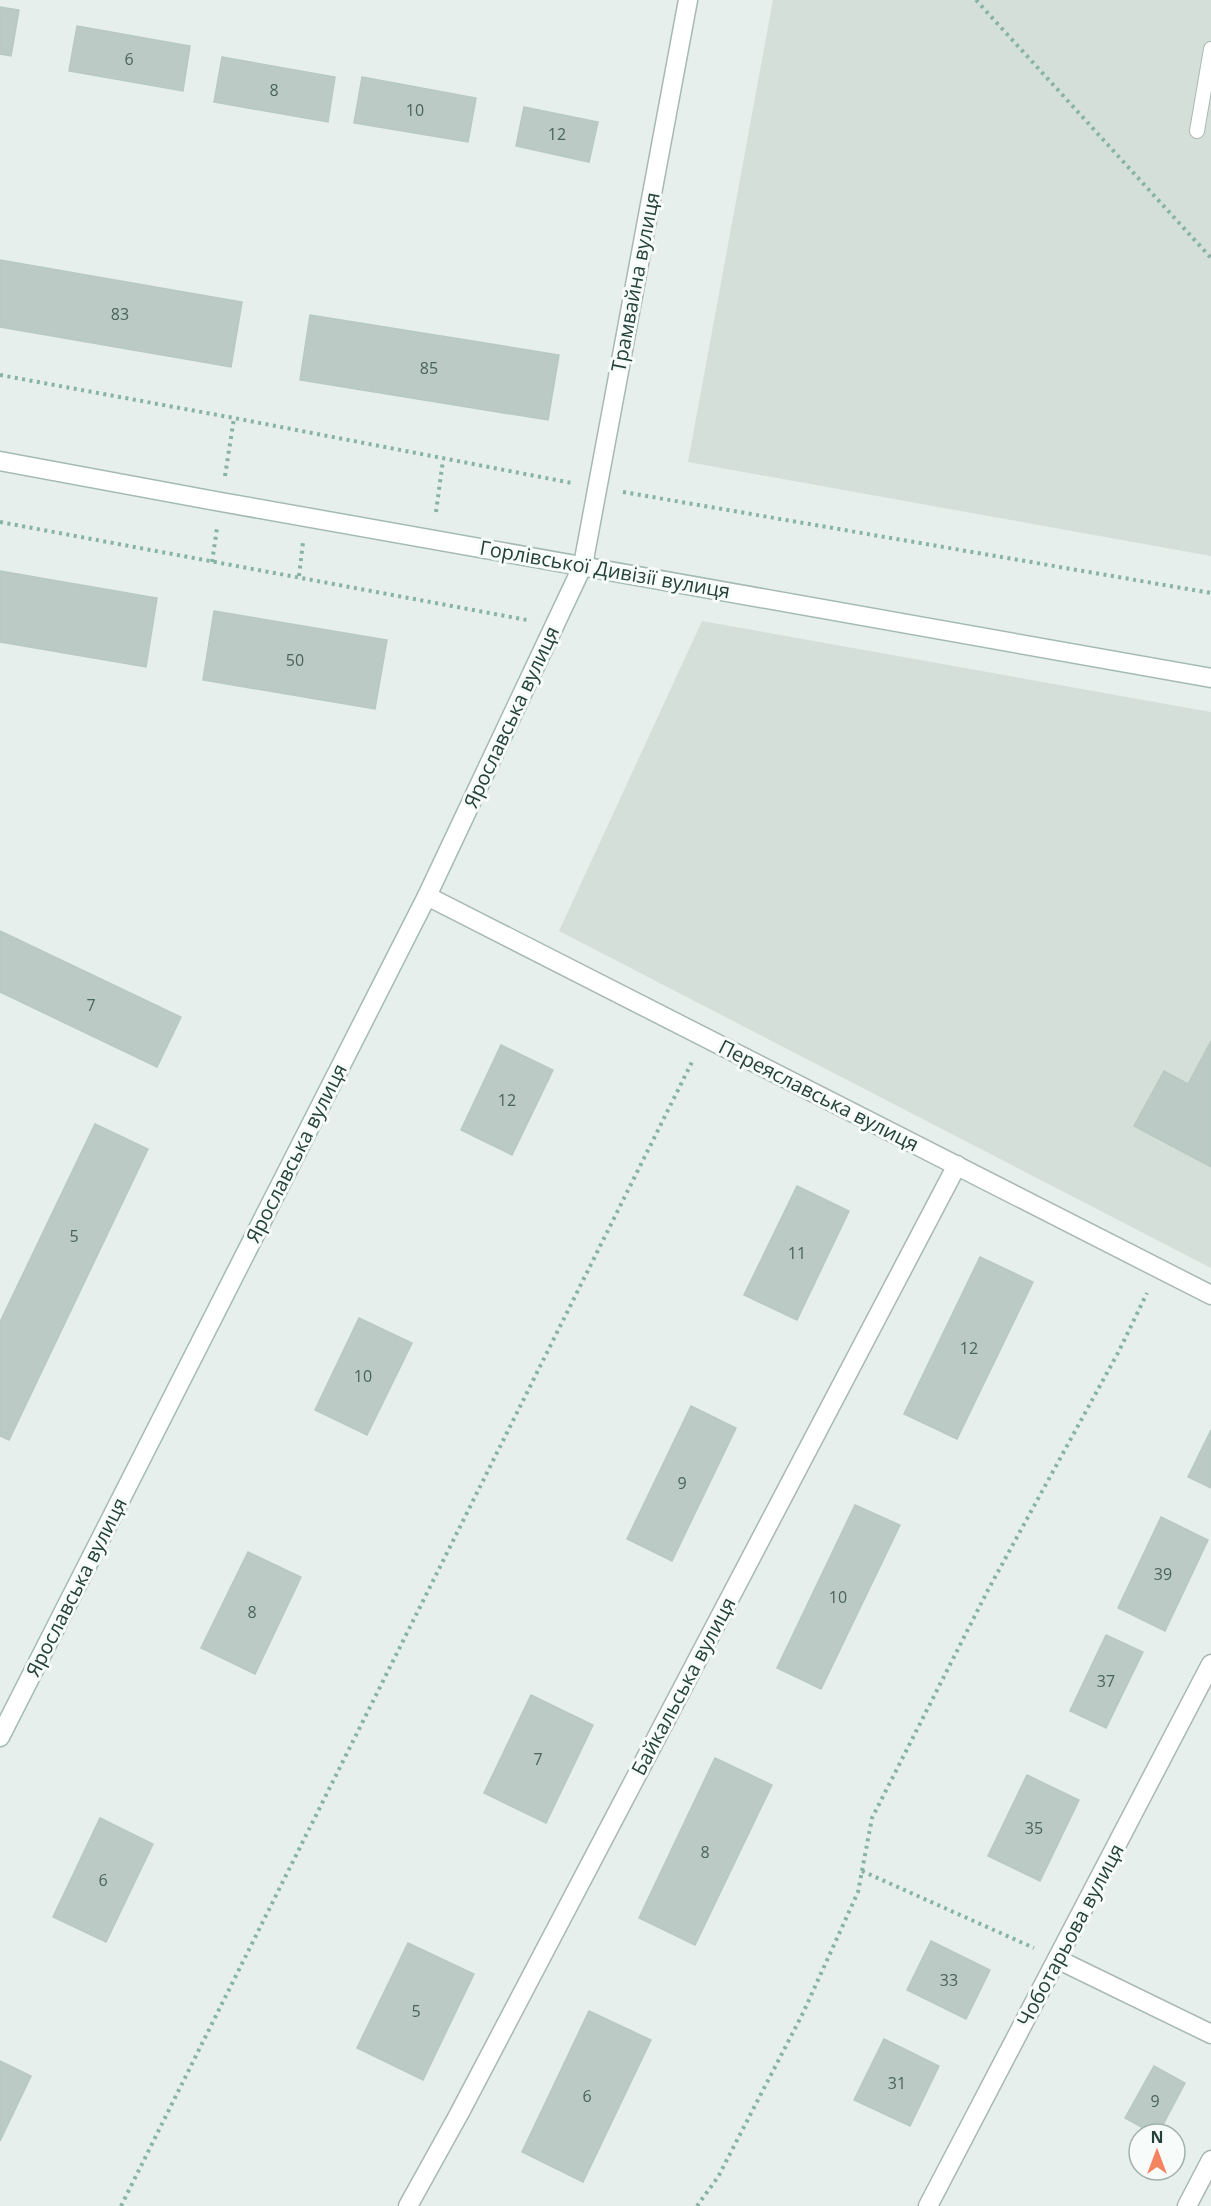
<svg xmlns="http://www.w3.org/2000/svg" width="1211" height="2206" viewBox="0 0 1211 2206" font-family="'Open Sans',sans-serif">
<style>
.built{fill:#d4dfda}
.building{fill:#bbcac4;stroke:#b8c9c2;stroke-width:1.5}
.lines{fill:none;stroke-linecap:round;stroke-linejoin:round}
.lane-casing{stroke:#a8b8b2;stroke-width:16}
.street-casing{stroke:#a8b8b2;stroke-width:21}
.secondary-casing{stroke:#a4bbb3;stroke-width:21}
.path{stroke:#86b3a5;stroke-width:4;stroke-dasharray:3 4.5;stroke-linecap:butt}
.lane{stroke:#fff;stroke-width:14}
.street{stroke:#fff;stroke-width:18}
.secondary{stroke:#fff;stroke-width:18}
.labels{text-anchor:middle;dominant-baseline:central;stroke-width:6;stroke-linejoin:round;paint-order:stroke}
.number-label{font-size:16px;fill:#4a645c}
.street-label{font-size:20px;fill:#24423a;stroke:#f7fbf9}
</style>
<rect width="100%" height="100%" fill="#e6efeb"/>
<path class="built" d="M773,0H1211V556L688,462Z
M702,621L1211,712V1268L559,931Z"/>
<path class="building" d="M0,7L19,10L11,56L0,54Z
M77,26L190,46L183,91L69,71Z
M222,57L335,77L328,122L214,102Z
M362,77L476,98L468,142L354,123Z
M524,107L598,122L589,162L516,146Z
M0,260L242,302L231,367L0,327Z
M310,315L559,355L548,420L300,380Z
M0,571L157,598L146,667L0,642Z
M214,611L387,640L375,709L203,680Z
M0,931L181,1017L157,1067L0,992Z
M1211,1041V1167L1134,1126L1164,1071L1188,1084Z
M501,1045L553,1070L512,1155L461,1130Z
M95,1124L148,1149L9,1440L0,1436V1322Z
M797,1186L849,1211L797,1320L744,1295Z
M980,1257L1033,1282L957,1439L904,1414Z
M359,1318L412,1343L367,1435L315,1410Z
M691,1406L736,1428L672,1561L627,1539Z
M1211,1430V1488L1188,1477Z
M855,1505L900,1525L821,1689L777,1668Z
M1161,1517L1208,1540L1165,1631L1118,1608Z
M248,1552L301,1577L255,1674L201,1648Z
M1106,1635L1143,1652L1106,1728L1070,1711Z
M531,1695L593,1725L546,1823L484,1793Z
M715,1758L772,1785L695,1945L639,1918Z
M1027,1775L1079,1800L1040,1881L988,1856Z
M100,1818L153,1844L106,1942L53,1917Z
M931,1941L990,1970L966,2019L907,1990Z
M408,1943L474,1974L423,2080L357,2048Z
M589,2011L651,2040L583,2182L522,2152Z
M884,2039L939,2066L910,2126L854,2100Z
M0,2061L31,2076L0,2141Z
M1154,2066L1185,2083L1158,2134H1154L1125,2118Z"/>
<g class="lines">
<defs>
<path id="lane" d="M1197,131L1211,49"/>
<path id="street" d="M583,565L688,0
M427,896L1211,1295
M1057,1959L1211,2034
M408,2206L459,2114L957,1165
M928,2206L1211,1664
M1187,2206L1211,2160"/>
<path id="secondary" d="M0,461L221,502L1211,678
M0,1737L427,896L583,565"/>
</defs>
<use href="#lane" class="lane-casing"/>
<use href="#street" class="street-casing"/>
<use href="#secondary" class="secondary-casing"/>
<path class="path" d="M976,0L1211,258
M0,375L234,418L572,483
M225,476L234,418
M623,492L1211,593
M436,512L443,460
M0,522L527,620
M212,562L217,528
M299,576L303,542
M862,1871L1034,1948
M121,2206L692,1062
M697,2206L718,2177L803,2013L858,1892L872,1818L988,1590L1119,1351L1147,1293"/>
<use href="#lane" class="lane"/>
<use href="#street" class="street"/>
<use href="#secondary" class="secondary"/>
</g>
<g class="labels">
<g class="number-label">
<text x="129" y="59">6</text>
<text x="274" y="90">8</text>
<text x="415" y="110">10</text>
<text x="557" y="134">12</text>
<text x="120" y="314">83</text>
<text x="429" y="368">85</text>
<text x="295" y="660">50</text>
<text x="91" y="1005">7</text>
<text x="507" y="1100">12</text>
<text x="74" y="1236">5</text>
<text x="797" y="1253">11</text>
<text x="969" y="1348">12</text>
<text x="363" y="1376">10</text>
<text x="682" y="1483">9</text>
<text x="1163" y="1574">39</text>
<text x="838" y="1597">10</text>
<text x="252" y="1612">8</text>
<text x="1106" y="1681">37</text>
<text x="538" y="1759">7</text>
<text x="1034" y="1828">35</text>
<text x="705" y="1852">8</text>
<text x="103" y="1880">6</text>
<text x="949" y="1980">33</text>
<text x="416" y="2011">5</text>
<text x="897" y="2083">31</text>
<text x="587" y="2096">6</text>
<text x="1155" y="2101">9</text>
</g>
<g class="street-label">
<text transform="translate(635 282) rotate(-79)">Трамвайна вулиця</text>
<text transform="translate(605 569) rotate(10)">Горлівської Дивізії вулиця</text>
<text transform="translate(511 717) rotate(-65)">Ярославська вулиця</text>
<text transform="translate(819 1095) rotate(27)">Переяславська вулиця</text>
<text transform="translate(296 1153) rotate(-63)">Ярославська вулиця</text>
<text transform="translate(76 1587) rotate(-63)">Ярославська вулиця</text>
<text transform="translate(683 1686) rotate(-62)">Байкальська вулиця</text>
<text transform="translate(1070 1935) rotate(-62)">Чоботарьова вулиця</text>
</g>
</g>
<g transform="translate(1157 2152)"><circle r="28" fill="#f7fbf9" stroke="#a3b1ad" stroke-width="1.5"/>
<path d="M0-4.5L10 22L0 15L-10 22Z" fill="#f4845f"/>
<text y="-9" font-size="16" font-weight="bold" text-anchor="middle" fill="#24423a">N</text>
</g>
</svg>
